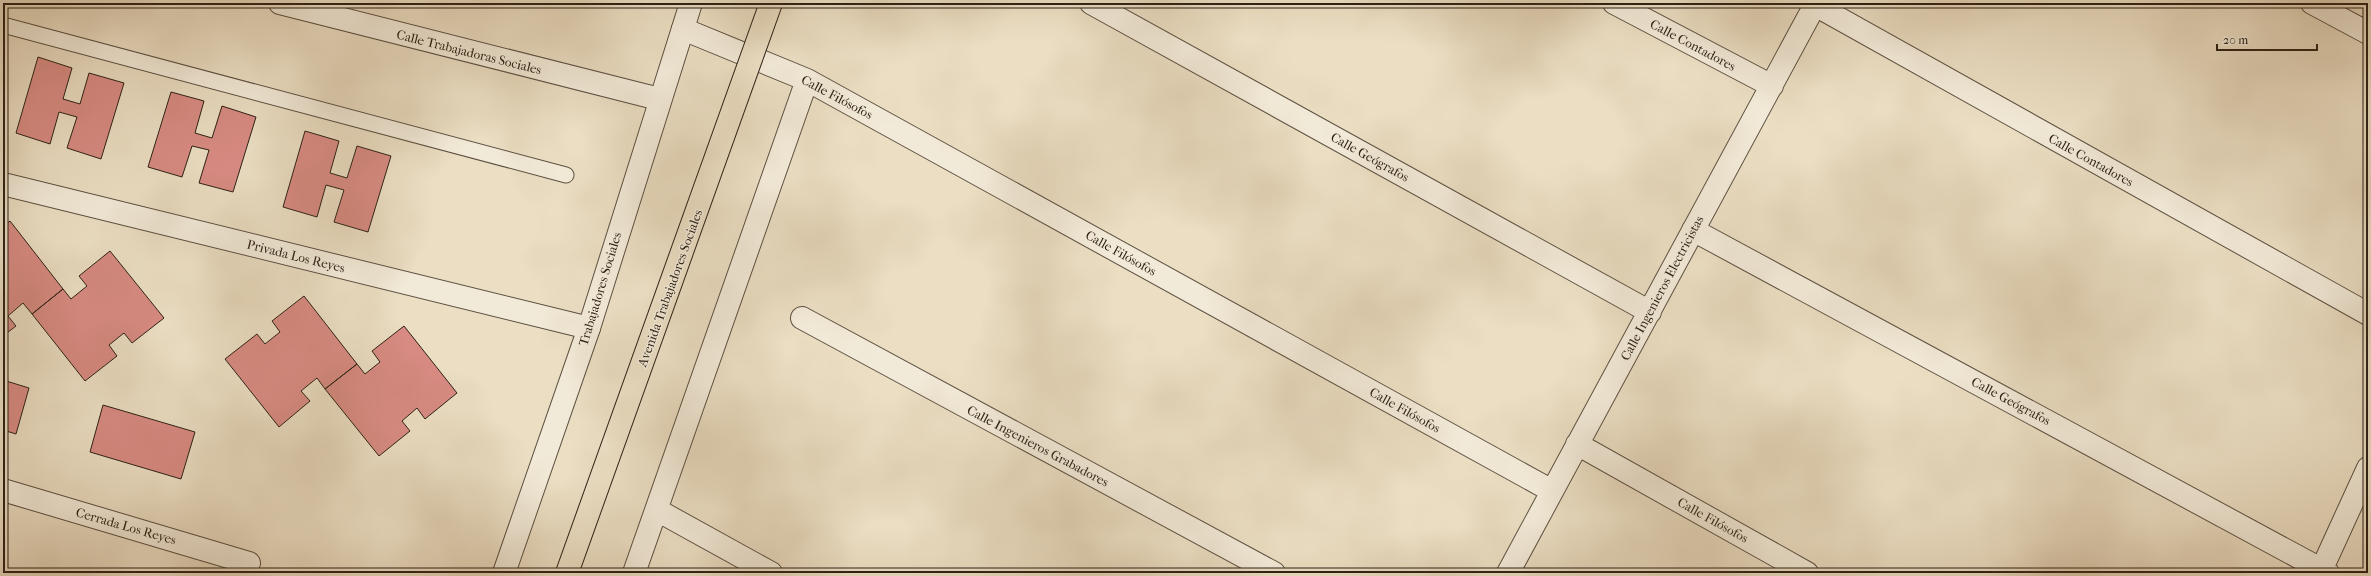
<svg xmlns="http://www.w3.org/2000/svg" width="2371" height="576" viewBox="0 0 2371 576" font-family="'IM FELL French Canon',serif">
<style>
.building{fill:#d88b83;stroke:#2c2116}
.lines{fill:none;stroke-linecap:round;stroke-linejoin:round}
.service-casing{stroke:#5c5041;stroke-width:17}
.minor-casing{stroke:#5c5041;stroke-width:24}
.tertiary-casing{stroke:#5c5041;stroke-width:24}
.service{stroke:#f2ead8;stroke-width:15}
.minor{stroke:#f2ead8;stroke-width:22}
.tertiary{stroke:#f2ead8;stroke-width:22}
.primary-bridge-casing{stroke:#2c2116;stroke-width:24;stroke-linecap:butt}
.primary-bridge{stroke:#ebdec3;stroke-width:22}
.labels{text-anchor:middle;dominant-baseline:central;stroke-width:3;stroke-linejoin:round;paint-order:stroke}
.street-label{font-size:13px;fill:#2c2116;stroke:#f2ead8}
</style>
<rect width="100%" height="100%" fill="#ebdec3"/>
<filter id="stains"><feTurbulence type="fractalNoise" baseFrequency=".005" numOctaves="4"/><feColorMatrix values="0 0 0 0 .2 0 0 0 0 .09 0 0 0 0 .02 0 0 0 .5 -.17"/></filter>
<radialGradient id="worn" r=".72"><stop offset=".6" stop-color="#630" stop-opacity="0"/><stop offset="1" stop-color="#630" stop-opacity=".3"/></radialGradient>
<path class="building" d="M38,57L72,68L63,99L80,104L89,73L124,83L101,159L67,148L77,117L59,112L50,144L16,133Z
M171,92L204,101L195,133L212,138L222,106L256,117L233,192L199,183L209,150L192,146L182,177L148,167Z
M305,131L339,141L330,173L347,178L357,146L391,156L368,232L334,222L344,190L326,185L317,217L283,207Z
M10,221L63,289L32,314L23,303L8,316L16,326L3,336V226Z
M110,251L164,318L132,343L124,333L109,345L117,356L85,381L32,314L63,289L71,299L87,286L79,276Z
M304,296L357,364L325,389L317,378L301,391L310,401L279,427L225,359L257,334L265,344L280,332L272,321Z
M404,326L457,393L425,419L417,408L402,421L410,431L379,456L325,389L357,364L365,374L380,362L372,351Z
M3,380L29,388L16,434L3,430Z
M103,405L195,432L181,479L90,452Z"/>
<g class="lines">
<defs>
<path id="service" d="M3,25L566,175"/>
<path id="minor" d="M280,3L659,99
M1091,3L1650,312
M1614,3L1772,86
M2312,3L2368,33
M1815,5L2368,314
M683,29L807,80L1552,491
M3,184L589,328
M1693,230L2328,573
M802,318L1274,573
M1577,444L1807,573
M3,490L249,563
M657,510L771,573
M634,573L807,80
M1508,573L1816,3
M2320,573L2368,468"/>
<path id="tertiary" d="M504,573L589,328L691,3"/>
</defs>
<use href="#service" class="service-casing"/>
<use href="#minor" class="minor-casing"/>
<use href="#tertiary" class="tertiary-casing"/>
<use href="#service" class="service"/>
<use href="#minor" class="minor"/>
<use href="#tertiary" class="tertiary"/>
<defs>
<path id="primary-bridge" d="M567,573L771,3"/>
</defs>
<use href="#primary-bridge" class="primary-bridge-casing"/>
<use href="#primary-bridge" class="primary-bridge"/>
</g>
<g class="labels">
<g class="street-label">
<text transform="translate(1693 45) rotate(28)">Calle Contadores</text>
<text transform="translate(469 52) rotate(14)">Calle Trabajadoras Sociales</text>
<text transform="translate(837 97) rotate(28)">Calle Filósofos</text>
<text transform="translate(1370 157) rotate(29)">Calle Geógrafos</text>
<text transform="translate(2091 160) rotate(29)">Calle Contadores</text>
<text transform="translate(1121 253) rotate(29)">Calle Filósofos</text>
<text transform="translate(296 256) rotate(14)">Privada Los Reyes</text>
<text transform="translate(670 288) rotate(-70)">Avenida Trabajadores Sociales</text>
<text transform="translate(1662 288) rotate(-62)">Calle Ingenieros Electricistas</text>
<text transform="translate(600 289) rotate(-73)">Trabajadores Sociales</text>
<text transform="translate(2011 401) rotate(28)">Calle Geógrafos</text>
<text transform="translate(1405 410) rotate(29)">Calle Filósofos</text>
<text transform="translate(1038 446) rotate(28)">Calle Ingenieros Grabadores</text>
<text transform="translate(1713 520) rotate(29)">Calle Filósofos</text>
<text transform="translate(126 526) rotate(16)">Cerrada Los Reyes</text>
</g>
</g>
<rect width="2371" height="576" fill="none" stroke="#ebdec3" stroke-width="16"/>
<rect x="4" y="4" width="2363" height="568" fill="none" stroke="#2c2116" stroke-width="2"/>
<rect x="8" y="8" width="2355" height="560" fill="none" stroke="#2c2116"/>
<path d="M2217 44v6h100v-6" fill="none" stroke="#2c2116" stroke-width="2"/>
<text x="2223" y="44" font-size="12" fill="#2c2116" stroke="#f2ead8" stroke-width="3" paint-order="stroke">20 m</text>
<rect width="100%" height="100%" filter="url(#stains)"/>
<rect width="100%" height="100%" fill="url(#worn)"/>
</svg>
